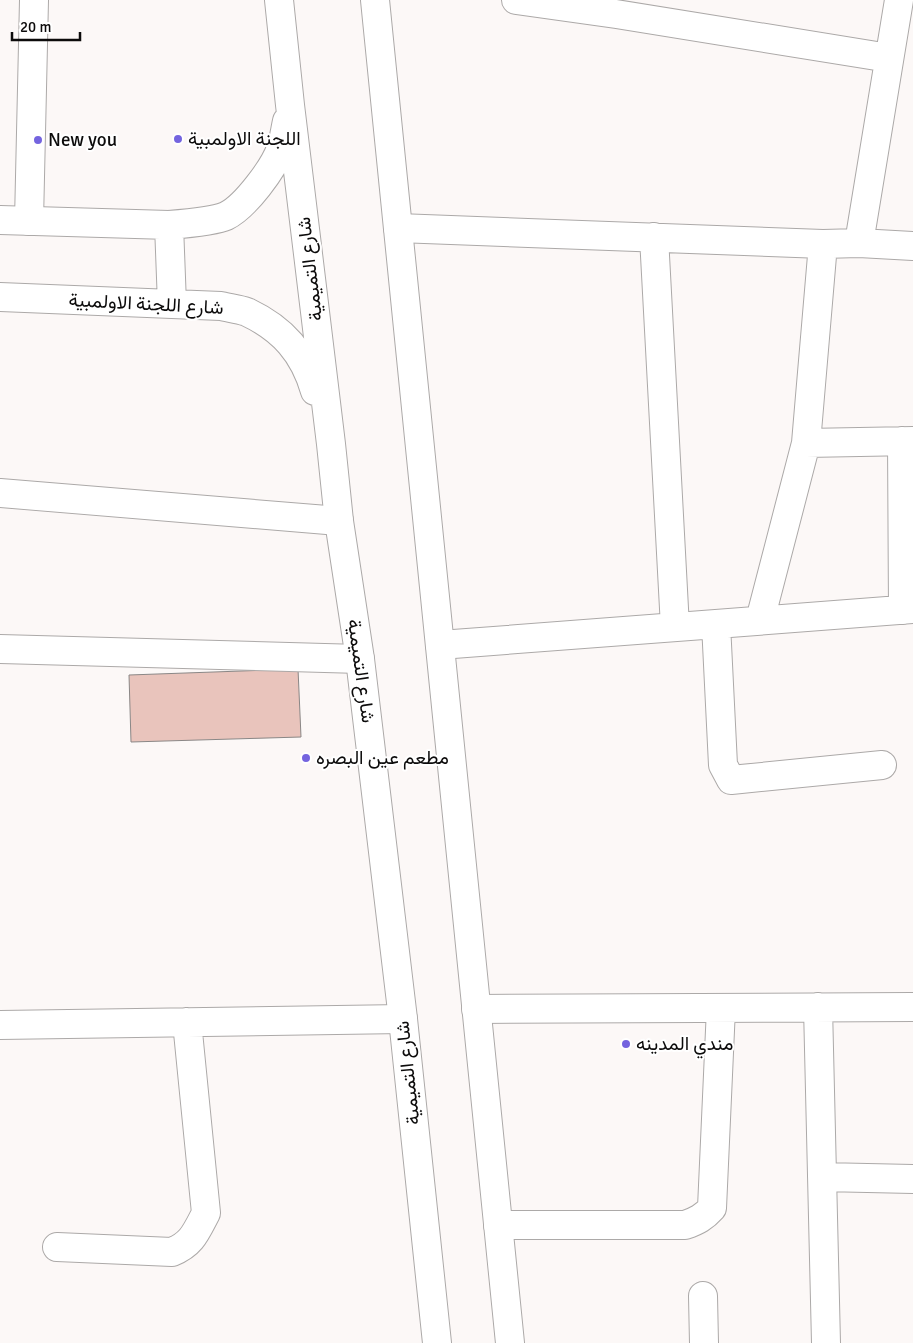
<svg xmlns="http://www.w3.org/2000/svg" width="913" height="1343" viewBox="0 0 913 1343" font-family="Signika,Vazirmatn,sans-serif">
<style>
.building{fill:#e9c4bc;stroke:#8a8786}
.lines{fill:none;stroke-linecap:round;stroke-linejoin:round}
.minor-casing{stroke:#aca9a8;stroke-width:30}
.major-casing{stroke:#aca9a8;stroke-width:30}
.minor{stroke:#fff;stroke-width:28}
.major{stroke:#fff;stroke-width:28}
.poi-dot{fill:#7464df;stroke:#fff;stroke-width:2}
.labels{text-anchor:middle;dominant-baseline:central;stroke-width:4;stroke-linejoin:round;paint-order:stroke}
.poi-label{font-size:19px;fill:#0c0b0b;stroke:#fff;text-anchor:start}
.street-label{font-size:19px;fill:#0c0b0b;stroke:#fff}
</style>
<rect width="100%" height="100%" fill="#fcf8f7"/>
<path class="building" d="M298,669L301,737L131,742L129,675Z"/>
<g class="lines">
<defs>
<path id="minor" d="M516,0L616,14L889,58
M29,221L34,0
M398,228L823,244L859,243L913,246
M654,237L675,627
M859,243L899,0
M902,441L903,610
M806,443L913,441
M0,493L339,521
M760,620L806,443L823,244
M716,624L723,765L731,780L882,765
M440,645L913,609
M0,649L360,659
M818,1007L826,1343
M476,1009L913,1007
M0,1025L403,1019
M822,1177L913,1179
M498,1225H685C697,1221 704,1217 712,1208L721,1008
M57,1247L172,1252C192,1244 196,1232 206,1213L187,1022
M703,1296L704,1343"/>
<path id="major" d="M279,0L290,105L331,444L339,521L360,659L403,1019L437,1343
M375,0L510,1343
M0,220L169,225C181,224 215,221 226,216C245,207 274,168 281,148C284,139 285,130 287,121
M169,225L172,304
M0,297L221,306C229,308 239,309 247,312C283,329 304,353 315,391"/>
</defs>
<use href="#minor" class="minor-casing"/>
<use href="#major" class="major-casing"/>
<use href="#minor" class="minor"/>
<use href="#major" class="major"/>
</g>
<g class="poi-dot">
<circle cx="178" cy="139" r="5"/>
<circle cx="38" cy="140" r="5"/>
<circle cx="306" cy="758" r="5"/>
<circle cx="626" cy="1044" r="5"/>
</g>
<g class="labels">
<g class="poi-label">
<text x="188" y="139">اللجنة الاولمبية</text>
<text x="48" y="140">New you</text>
<text x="316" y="758">مطعم عين البصره</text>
<text x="636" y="1044">مندي المدينه</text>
</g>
<g class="street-label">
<text transform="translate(310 269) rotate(-97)">شارع التميمية</text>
<text transform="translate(146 304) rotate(3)">شارع اللجنة الاولمبية</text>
<text transform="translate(361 671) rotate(82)">شارع التميمية</text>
<text transform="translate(408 1073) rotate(-96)">شارع التميمية</text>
</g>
</g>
<path d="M12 32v8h68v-8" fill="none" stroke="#0c0b0b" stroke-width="2.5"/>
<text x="20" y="32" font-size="15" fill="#0c0b0b" stroke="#ffffff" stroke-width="4" paint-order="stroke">20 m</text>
</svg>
